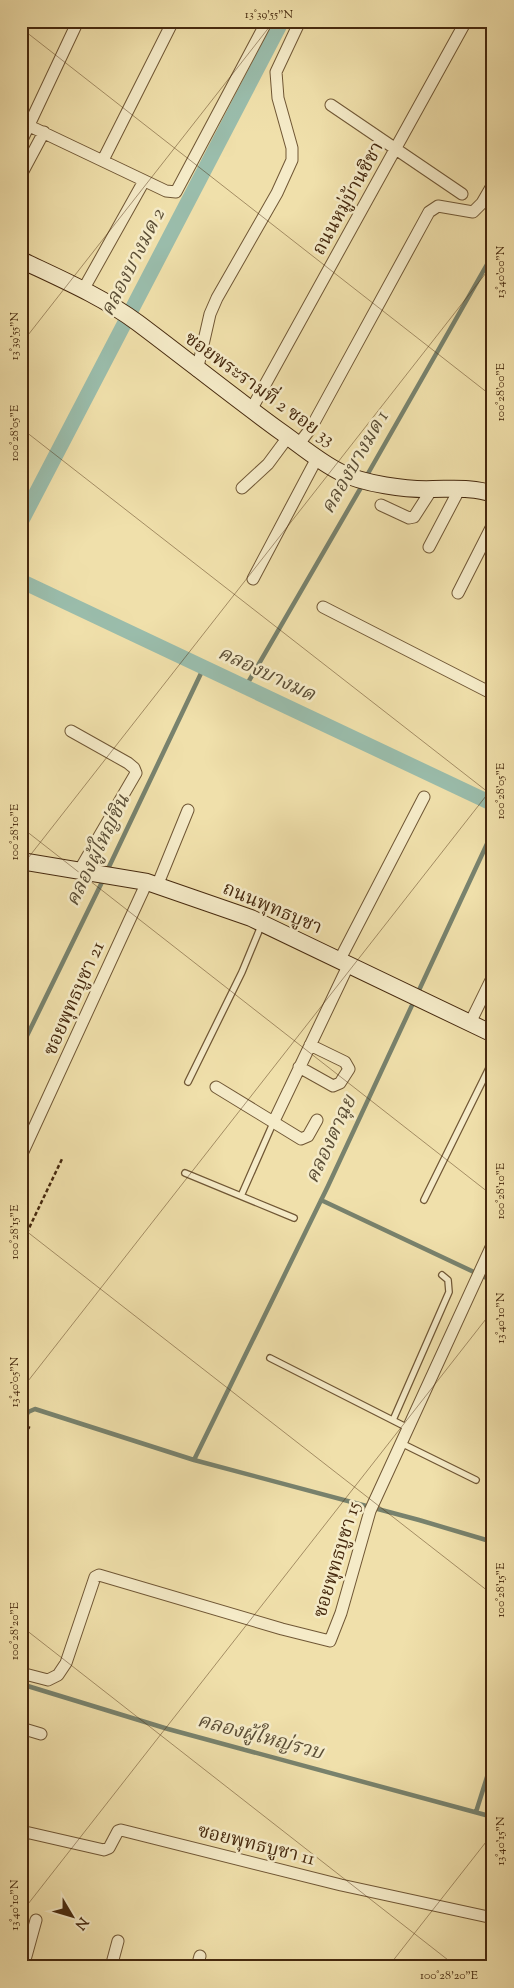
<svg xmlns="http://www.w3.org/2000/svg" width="514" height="1988" viewBox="0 0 514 1988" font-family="'Sorts Mill Goudy','Noto Serif Thai',serif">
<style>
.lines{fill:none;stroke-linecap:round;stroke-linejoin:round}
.stream{stroke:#78826d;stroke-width:4.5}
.canal{stroke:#9abdac;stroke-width:15}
.lane-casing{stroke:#705735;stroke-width:8}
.street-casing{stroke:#705735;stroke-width:13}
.secondary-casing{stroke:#46290e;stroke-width:18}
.path{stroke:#46290e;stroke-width:2.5;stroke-dasharray:4 2.5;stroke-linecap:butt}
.lane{stroke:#f5ebc8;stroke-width:5.5}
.street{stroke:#f5ebc8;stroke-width:11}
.secondary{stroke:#f5ebc8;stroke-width:16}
.ticks{fill:none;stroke:#46290e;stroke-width:1;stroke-opacity:0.45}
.labels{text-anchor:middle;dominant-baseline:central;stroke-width:5;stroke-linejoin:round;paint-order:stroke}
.street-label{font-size:19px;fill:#46290e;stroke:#f5ebc8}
.water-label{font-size:20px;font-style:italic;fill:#5b4e36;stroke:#f5ebc8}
.neatline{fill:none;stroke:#46290e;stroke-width:2}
.ticks-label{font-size:12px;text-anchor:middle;fill:#46290e}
</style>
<rect width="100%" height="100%" fill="#f0e0ab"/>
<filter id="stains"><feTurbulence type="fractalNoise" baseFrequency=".004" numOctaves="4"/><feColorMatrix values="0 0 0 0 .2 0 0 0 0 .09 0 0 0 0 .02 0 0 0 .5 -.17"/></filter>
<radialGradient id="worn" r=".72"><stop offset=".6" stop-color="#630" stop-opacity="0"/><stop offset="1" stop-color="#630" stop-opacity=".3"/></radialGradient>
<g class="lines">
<path class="stream" d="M366,477L493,254
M246,686L363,484
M107,871L204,667
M21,1048L104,878
M321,1200L493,1281
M21,1427L28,1412L35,1409L194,1460L419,1520L493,1542
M194,1460L328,1186L493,831
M21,1684L168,1729L493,1817
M476,1812L493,1758"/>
<path class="canal" d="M21,522L282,21
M21,581L493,804"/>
<defs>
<path id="lane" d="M188,1082L242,972L261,926
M185,1173L294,1218
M241,1196L274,1121
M424,1200L493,1060
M270,1358L408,1428
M393,1420L449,1292L448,1280L442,1275
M401,1443L476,1480
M21,1853L27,1833"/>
<path id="street" d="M331,105L462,194
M21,122L166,191L176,192L267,21
M21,142L78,21
M103,160L173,21
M21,175L44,132
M83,290L144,181
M197,371L210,314L217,298L277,193L292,160V148L278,98L276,72L300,21
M251,410L466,21
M298,445L311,428L429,212L438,206L473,212L482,203L493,184
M242,488L268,464L288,437
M381,505L409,518L414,517L432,489
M429,547L460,488
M253,579L317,458
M458,593L493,524
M323,607L493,694
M71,731L128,763L134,768L136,773L79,871
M21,799L22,796
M157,886L188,810
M339,961L424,797
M470,1023L493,976
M299,1067L333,1086L340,1083L349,1069L345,1062L310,1045
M216,1087L301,1139L308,1136L317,1120
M274,1121L348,966
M21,1156L147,882
M21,1673L48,1680L58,1675L66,1663L95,1577L99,1575L282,1629L330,1641L341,1613L370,1511L493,1243
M21,1728L41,1734
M21,1831L104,1850L109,1848L118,1831L121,1830L341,1885L493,1918
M23,1967L36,1920
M111,1967L118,1941
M197,1967L200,1956"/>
<path id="secondary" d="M21,260C61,279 103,297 138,323C186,359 232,396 280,431C300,445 318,461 340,472C363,484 407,490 433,489C453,489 473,487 493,494
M21,861L147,882L251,918L493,1034"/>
</defs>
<use href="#lane" class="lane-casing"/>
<use href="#street" class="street-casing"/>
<use href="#secondary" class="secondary-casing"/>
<path class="path" d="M21,1245L62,1159
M21,1424L30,1428"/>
<use href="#lane" class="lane"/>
<use href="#street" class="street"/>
<use href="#secondary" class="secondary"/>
</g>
<path class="ticks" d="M21,28L493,397M21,344L274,21M21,428L493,796M21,827L493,1196M21,867L493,264M21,1227L493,1595M21,1390L493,787M21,1626L457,1967M21,1913L493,1310M388,1967L493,1833"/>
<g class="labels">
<g class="street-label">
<text transform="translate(349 199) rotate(-61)">ถนนหมู่บ้านชิชา</text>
<text transform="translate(259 390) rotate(36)">ซอยพระรามที่ 2 ซอย 33</text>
<text transform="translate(272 909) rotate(23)">ถนนพุทธบูชา</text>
<text transform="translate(75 999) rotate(-66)">ซอยพุทธบูชา 21</text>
<text transform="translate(338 1560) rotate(-73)">ซอยพุทธบูชา 15</text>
<text transform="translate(256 1846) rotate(14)">ซอยพุทธบูชา 11</text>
</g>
<g class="water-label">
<text transform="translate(134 263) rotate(-63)">คลองบางมด 2</text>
<text transform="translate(356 463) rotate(-60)">คลองบางมด 1</text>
<text transform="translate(266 675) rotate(25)">คลองบางมด</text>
<text transform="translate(99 851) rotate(-64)">คลองผู้ใหญ่ชิน</text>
<text transform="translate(332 1140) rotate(-65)">คลองตาฉุย</text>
<text transform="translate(260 1738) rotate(15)">คลองผู้ใหญ่รวบ</text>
</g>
</g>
<rect width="514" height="1988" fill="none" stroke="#f0e0ab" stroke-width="55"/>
<g transform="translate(72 1916) rotate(128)" stroke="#f5ebc8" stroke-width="4" paint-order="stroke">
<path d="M0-4L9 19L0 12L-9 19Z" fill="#46290e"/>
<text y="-8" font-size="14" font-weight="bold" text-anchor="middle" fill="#46290e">N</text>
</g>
<rect x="28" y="28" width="458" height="1932" class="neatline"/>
<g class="ticks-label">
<text x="269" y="18">13°39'55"N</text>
<text transform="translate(500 272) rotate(-90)" y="4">13°40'00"N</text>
<text transform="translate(14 336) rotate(-90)" y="4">13°39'55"N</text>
<text transform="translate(500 392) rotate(-90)" y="4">100°28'00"E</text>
<text transform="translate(14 433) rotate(-90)" y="4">100°28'05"E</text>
<text transform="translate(500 791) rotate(-90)" y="4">100°28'05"E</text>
<text transform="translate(14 832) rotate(-90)" y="4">100°28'10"E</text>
<text transform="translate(500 1191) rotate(-90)" y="4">100°28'10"E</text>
<text transform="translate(14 1232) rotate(-90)" y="4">100°28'15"E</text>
<text transform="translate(500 1318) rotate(-90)" y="4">13°40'10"N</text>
<text transform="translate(14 1382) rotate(-90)" y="4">13°40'05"N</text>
<text transform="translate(500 1590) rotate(-90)" y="4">100°28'15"E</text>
<text transform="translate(14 1631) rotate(-90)" y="4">100°28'20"E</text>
<text transform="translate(500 1841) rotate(-90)" y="4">13°40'15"N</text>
<text transform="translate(14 1905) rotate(-90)" y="4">13°40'10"N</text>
<text x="449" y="1979">100°28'20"E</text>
</g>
<rect width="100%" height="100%" filter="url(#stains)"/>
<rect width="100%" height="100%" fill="url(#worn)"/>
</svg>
